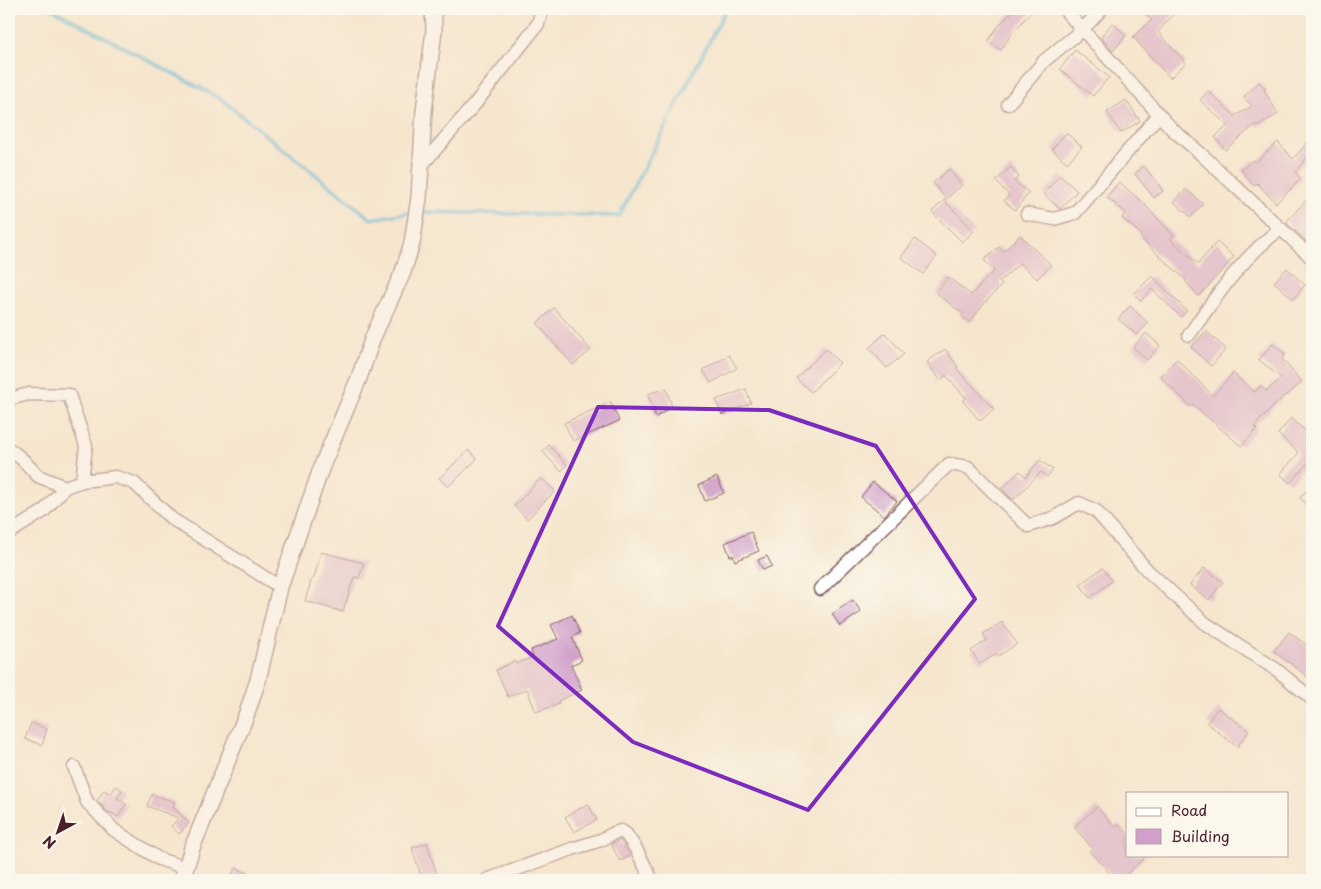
<svg xmlns="http://www.w3.org/2000/svg" width="1321" height="889" viewBox="0 0 1321 889" font-family="'Playpen Sans',sans-serif">
<style>
.lines{fill:none;stroke-linecap:round;stroke-linejoin:round}
.stream{stroke:#5cb3d9;stroke-width:4}
.building{fill:#d1a0ca}
.minor-casing{stroke:#866564;stroke-width:15}
.tertiary-casing{stroke:#866564;stroke-width:18}
.minor{stroke:#fff;stroke-width:12}
.tertiary{stroke:#fff;stroke-width:15}
.marked{fill:none;stroke:#7b2cbf;stroke-width:4;stroke-linejoin:round}
</style>
<rect width="100%" height="100%" fill="#fbf7ec"/>
<filter id="ink" filterUnits="userSpaceOnUse"><feTurbulence type="fractalNoise" baseFrequency=".02" numOctaves="2"/><feDisplacementMap in="SourceGraphic" scale="10" xChannelSelector="R" yChannelSelector="G"/><feConvolveMatrix kernelMatrix="1 2 1 2 8 2 1 2 1" color-interpolation-filters="sRGB"/></filter>
<filter id="wash" filterUnits="userSpaceOnUse"><feTurbulence type="fractalNoise" baseFrequency=".0096" numOctaves="4" result="noise"/><feDisplacementMap in="SourceGraphic" scale="20" xChannelSelector="R" yChannelSelector="G"/><feGaussianBlur stdDeviation="1.12" result="paint"/><feColorMatrix in="noise" values="0 0 0 0 0 0 0 0 0 0 0 0 0 0 0 0 0 1.4 0 .05"/><feComposite in="paint" operator="in"/></filter>
<g filter="url(#wash)">
<rect width="100%" height="100%" fill="#f5e6ce"/>
<g class="lines">
<path class="stream" d="M52,9L221,99L371,219L412,212
M419,212L619,216L726,9"/>
</g>
<g id="blocks">
<path class="building" d="M1015,9H1034L1012,33L1001,50L988,41L1000,24Z
M1139,9H1178L1158,32L1186,63L1170,78L1133,37L1152,20Z
M1112,23L1126,35L1113,51L1101,37Z
M1075,50L1109,77L1093,96L1060,69Z
M1259,82L1266,89L1264,90L1278,114L1257,127L1256,124L1225,150L1215,137L1228,126L1200,100L1208,91L1235,116L1252,106L1243,97Z
M1126,100L1140,121L1121,133L1107,112Z
M1066,133L1082,147L1067,163L1052,149Z
M1278,142L1293,159L1307,143L1312,148V152L1295,172L1301,179L1276,203L1257,183L1254,186L1241,170L1253,160L1256,162Z
M1144,166L1163,191L1154,198L1135,174Z
M1011,167L1019,177L1014,181L1029,193L1015,210L1004,201L1009,195L996,181Z
M949,169L962,185L946,199L933,183Z
M1060,175L1077,191L1060,209L1043,194Z
M1119,182L1146,205H1145L1174,236L1170,239L1198,264L1217,242L1234,257L1199,296L1185,281L1186,280L1156,253L1140,237L1142,235L1122,218L1126,213L1107,197Z
M1186,189L1203,204L1191,217L1174,202Z
M1312,194V236L1307,242L1286,222Z
M944,200L974,231L962,242L932,212Z
M1020,235L1051,265L1037,279L1020,263L999,282L1002,285L987,300L970,322L962,317L963,314L936,293L948,277L971,295L994,271L984,260L999,247L1003,252Z
M915,239L937,256L923,274L901,257Z
M1287,268L1305,285L1293,299L1274,282Z
M1152,276L1187,311L1181,317L1152,289L1141,301L1134,294Z
M1130,306L1148,323L1137,335L1118,319Z
M554,308L591,350L573,365L537,323Z
M1206,331L1226,349L1211,366L1191,347Z
M885,333L904,354L887,368L869,348Z
M1146,333L1160,346L1147,360L1133,347Z
M1272,344L1285,354L1282,359L1302,382L1286,396L1285,395L1254,426L1257,429L1241,446L1193,405L1191,407L1160,376L1177,359L1213,396L1233,373L1254,392L1261,386L1266,391L1281,378L1259,360Z
M826,349L840,363L811,392L796,378Z
M945,349L958,367L956,368L994,409L980,421L963,401L966,398L946,375L940,380L927,362Z
M729,355L737,368L711,383L703,370Z
M666,388L672,407L656,417L648,394Z
M746,389L751,403L722,415L716,400Z
M611,402L619,421L573,441L564,423Z
M1291,418L1312,437V458L1290,483L1280,474L1299,453L1278,434Z
M549,445L567,465L561,471L542,451Z
M469,450L477,459L448,487L439,478Z
M1040,460L1053,470L1047,477L1041,472L1013,500L1002,488L1020,471L1026,477Z
M717,477L724,493L705,501L699,485Z
M541,478L555,491L527,519L514,506Z
M873,482L897,501L884,516L861,497Z
M1312,484V509L1300,498Z
M751,532L759,551L735,561L733,555L730,556L725,543Z
M321,552L364,563L359,578L354,577L343,612L305,601L312,578H314Z
M767,556L772,566L763,570L758,560Z
M1103,568L1112,581L1090,598L1080,584Z
M1204,568L1223,582L1209,600L1190,585Z
M853,600L861,612L840,626L832,614Z
M572,615L580,633L572,637L582,660L571,665L582,690L558,701L559,704L536,712L527,689L508,697L496,670L515,661L516,664L533,657L531,650L558,639L551,625Z
M1002,622L1017,644L998,656L996,654L980,664L971,651L987,640L983,634Z
M1289,632L1312,649V680L1274,651Z
M1218,708L1249,731L1237,747L1207,723Z
M31,723L47,729L42,745L25,739Z
M116,786L122,790L117,798L126,804L118,817L110,812L109,813L97,801L104,790L111,794Z
M152,794L175,802L173,807L189,823L179,834L171,826L179,818L147,806Z
M588,804L597,820L574,832L565,817Z
M1097,807L1115,827L1118,824L1127,833V855H1147L1121,880H1116L1089,851L1092,848L1074,827Z
M620,840L630,856L620,861L611,844Z
M427,843L437,875L422,879L412,848Z
M235,868L264,880H230Z"/>
</g>
</g>
<g filter="url(#ink)">
<use href="#blocks" fill-opacity="0" stroke="#866564" stroke-width="1"/>
<g class="lines">
<defs>
<path id="minor" d="M1064,9L1172,129L1201,154L1312,258
M1008,104L1044,61L1083,29L1102,9
M421,166L474,105L538,24L542,9
M1027,214L1054,219L1075,213L1158,116
M1189,335C1217,295 1241,259 1280,229
M9,399L29,394L69,395L86,446L82,481
M9,449L21,458L38,476L65,487
M9,533L44,511L65,487L82,481L116,477L134,483L172,519L280,587
M820,589L949,464L968,467L1028,526L1053,518L1079,503L1096,511L1147,570L1205,623L1277,670L1312,699
M74,767L87,802L114,830L159,859L186,868
M487,880L572,849L601,840L614,833L621,831L626,834L636,849L652,880"/>
<path id="tertiary" d="M182,880L192,848L247,713L258,680L280,587L322,466L359,378L373,337L403,272L412,243L419,198L424,111L434,30L433,9"/>
</defs>
<use href="#minor" class="minor-casing"/>
<use href="#tertiary" class="tertiary-casing"/>
<use href="#minor" class="minor"/>
<use href="#tertiary" class="tertiary"/>
</g>
</g>
<path d="M0 0H1321V889H0ZM598,407L769,410L876,446L975,599L808,810L633,742L498,626Z" fill="#f5e6ce" fill-opacity=".55" fill-rule="evenodd"/>
<path class="marked" d="M598,407L769,410L876,446L975,599L808,810L633,742L498,626Z"/>
<rect width="1321" height="889" fill="none" stroke="#fbf7ec" stroke-width="30"/>
<rect x="1126" y="792" width="162" height="65" fill="#fbf7ec" stroke="#b4a19f"/>
<rect x="1136" y="808" width="25" height="8" fill="#ffffff" stroke="#b4a19f"/>
<text x="1171" y="816" font-size="15" fill="#4a1f2b">Road</text>
<rect x="1136" y="829" width="25" height="15" fill="#d1a0ca" stroke="#b4a19f"/>
<text x="1171" y="842" font-size="15" fill="#4a1f2b">Building</text>
<g transform="translate(58 832) rotate(220)" stroke="#fbf7ec" stroke-width="4" paint-order="stroke">
<path d="M0-4L9 19L0 12L-9 19Z" fill="#4a1f2b"/>
<text y="-8" font-size="14" font-weight="bold" text-anchor="middle" fill="#4a1f2b">N</text>
</g>
</svg>
